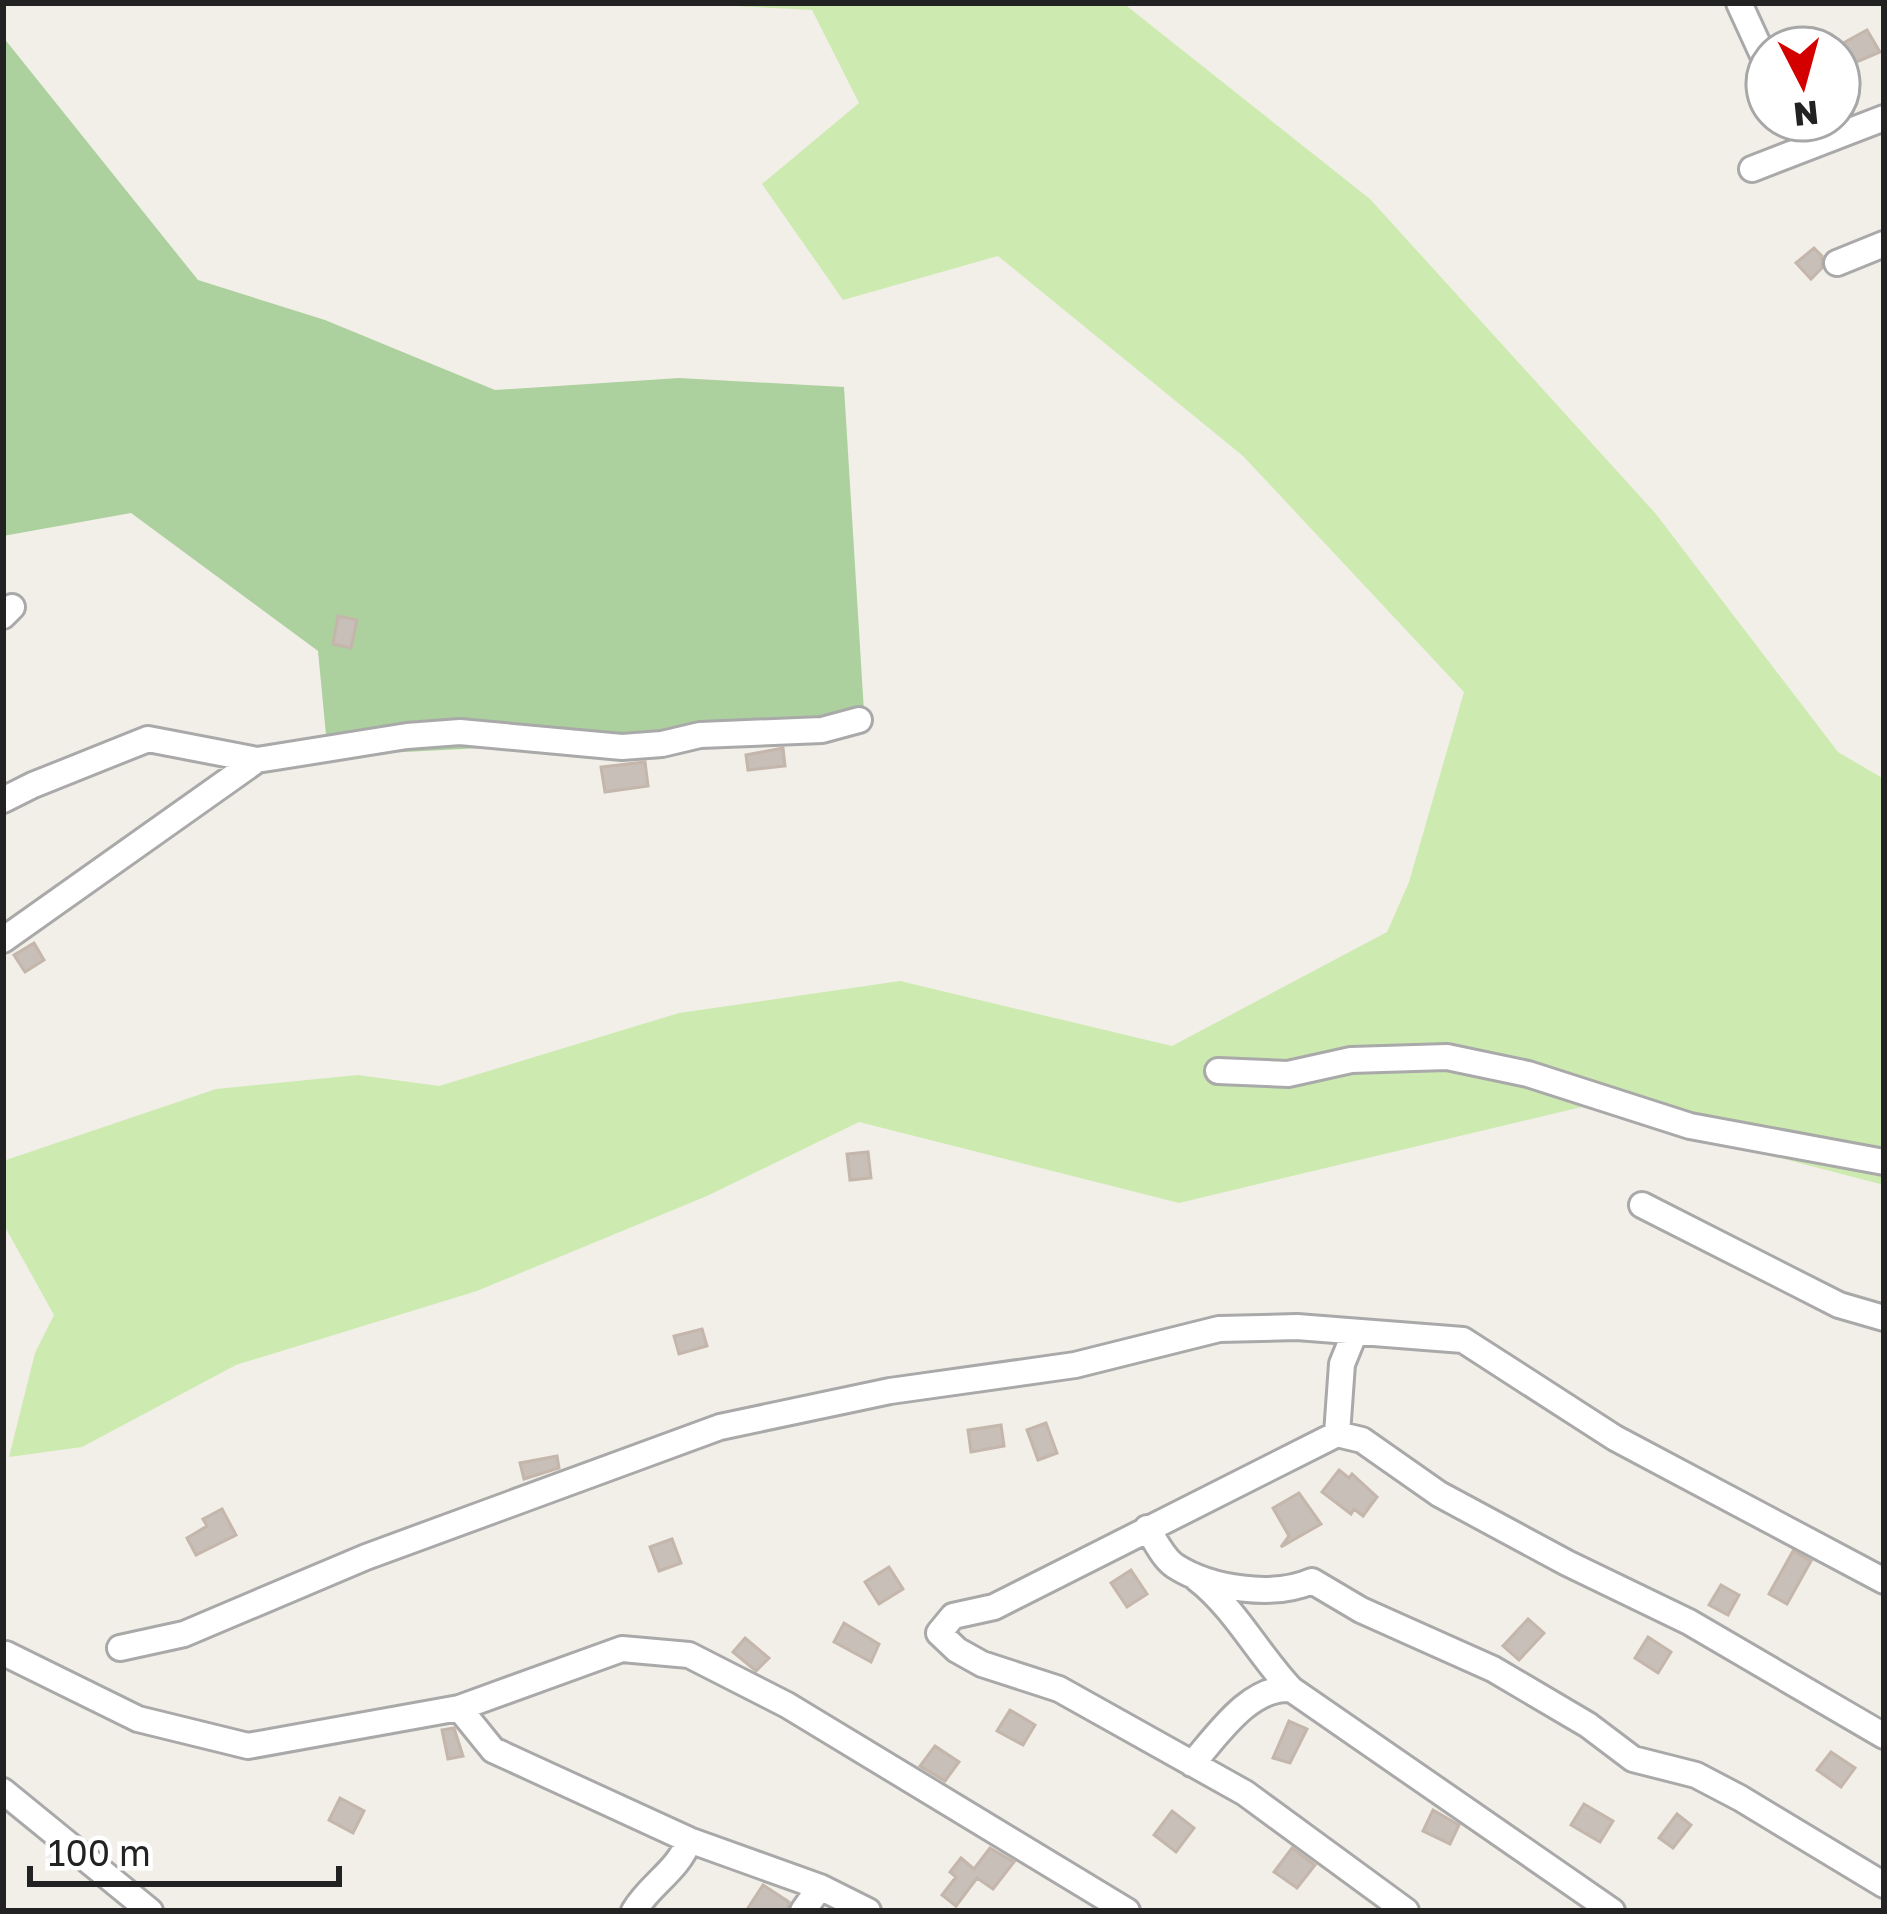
<svg xmlns="http://www.w3.org/2000/svg" width="1887" height="1914" viewBox="0 0 1887 1914" font-family="'Golos Text',sans-serif">
<style>
.grass{fill:#cdebb0}
.forest{fill:#add19e}
.building{fill:#c7bfb8;stroke:#c4b6ab;stroke-width:3}
.lines{fill:none;stroke-linecap:round;stroke-linejoin:round}
.minor-casing{stroke:#a9a9a9;stroke-width:30}
.minor{stroke:#fff;stroke-width:24}
</style>
<rect width="100%" height="100%" fill="#f2efe9"/>
<path class="grass" d="M674,3H1123L1370,199L1656,514L1838,752L1884,779V1185L1582,1107L1179,1203L859,1122L707,1196L477,1291L236,1365L82,1447L9,1457L35,1353L54,1315L5,1227L3,1161L216,1089L358,1075L439,1086L679,1013L900,981L1172,1046L1387,932L1409,882L1464,692L1243,456L998,256L843,300L762,184L859,103L812,10Z"/>
<path class="forest" d="M3,37L198,280L325,320L495,390L679,378L844,387L865,728L328,756L318,651L131,513L3,536Z"/>
<path class="building" d="M1867,30L1880,52L1847,66L1838,46Z
M1814,248L1822,256V268L1811,279L1796,263Z
M338,616L357,620L351,648L333,644Z
M783,748L785,766L748,770L746,755Z
M645,762L648,786L605,792L601,767Z
M34,943L44,960L25,972L14,955Z
M868,1152L871,1178L850,1180L847,1154Z
M702,1329L707,1346L679,1354L674,1336Z
M1046,1423L1057,1453L1038,1460L1027,1430Z
M1001,1425L1004,1446L971,1452L968,1430Z
M557,1456L559,1468L524,1479L520,1463Z
M1339,1470L1349,1478L1352,1474L1377,1497L1363,1516L1354,1509L1351,1514L1322,1492Z
M1299,1493L1321,1524L1281,1547L1289,1536L1273,1508Z
M222,1509L236,1535L196,1555L187,1538L207,1526L203,1519Z
M672,1539L681,1563L659,1571L650,1547Z
M1793,1551L1811,1561L1787,1604L1769,1594Z
M889,1567L903,1589L879,1604L865,1582Z
M1131,1570L1147,1594L1127,1607L1111,1583Z
M1721,1585L1739,1595L1728,1615L1709,1605Z
M1528,1619L1544,1633L1519,1660L1503,1646Z
M844,1623L879,1644L871,1662L834,1642Z
M1648,1637L1671,1652L1658,1673L1635,1658Z
M745,1638L769,1658L756,1671L733,1652Z
M1010,1710L1035,1725L1023,1745L997,1731Z
M1289,1721L1307,1729L1290,1763L1273,1758Z
M454,1728L463,1756L448,1759L442,1730Z
M935,1746L959,1762L945,1781L920,1766Z
M1831,1752L1855,1768L1841,1787L1817,1770Z
M340,1798L364,1811L353,1833L329,1820Z
M1584,1804L1613,1821L1600,1842L1571,1825Z
M1433,1810L1459,1825L1450,1844L1423,1831Z
M1172,1811L1194,1828L1176,1852L1154,1835Z
M1677,1814L1691,1825L1673,1848L1659,1838Z
M990,1848L1014,1862L993,1889L977,1878L956,1906L942,1895L956,1877L950,1872L961,1858L974,1869Z
M1292,1848L1315,1865L1297,1888L1274,1872Z
M763,1885L789,1902L787,1911H746Z"/>
<g class="lines">
<defs>
<path id="minor" d="M1739,3L1767,64
M1793,120L1806,148
M1752,169L1884,118
M1837,263L1884,244
M3,616L12,607
M3,800L33,785L148,739L257,760L407,736L460,732L622,747L662,744L700,735L822,730L859,720
M3,940L257,760
M1218,1071L1288,1074L1351,1060L1447,1057L1528,1074L1690,1126L1884,1162
M1642,1205L1839,1305L1884,1318
M1337,1434L1342,1364L1355,1332
M1147,1528C1155,1540 1163,1558 1175,1566C1211,1589 1273,1598 1312,1581L1361,1610L1493,1669L1588,1725L1633,1759L1696,1775L1740,1798L1884,1885
M1196,1578C1235,1608 1257,1653 1291,1689
M120,1648L184,1634L366,1557L720,1427L890,1391L1075,1365L1219,1329L1297,1327L1463,1340L1615,1438L1884,1581
M6,1654L138,1719L248,1746L459,1708L622,1649L689,1655L787,1705L1127,1911
M459,1708L493,1750L689,1840L820,1887L868,1911
M1192,1764C1217,1736 1249,1686 1291,1689L1612,1911
M3,1791L150,1911
M634,1911C650,1884 679,1870 689,1840
M803,1911L820,1887
M1406,1911L1245,1793L1059,1689L982,1664L957,1650L939,1633L953,1616L994,1607L1337,1434L1362,1440L1439,1494L1567,1563L1689,1622L1884,1736"/>
</defs>
<use href="#minor" class="minor-casing"/>
<use href="#minor" class="minor"/>
</g>
<rect width="1887" height="1914" fill="none" stroke="#222222" stroke-width="12"/>
<g transform="translate(1803 84) rotate(174)"><circle r="57" fill="#ffffff" stroke="#a7a7a7" stroke-width="3"/>
<path d="M0-9L21 45L0 30L-21 45Z" fill="#d40000"/>
<text y="-18" font-size="33" font-weight="bold" text-anchor="middle" fill="#222222">N</text>
</g>
<path d="M30 1866v18h309v-18" fill="none" stroke="#222222" stroke-width="6"/>
<text x="48" y="1866" font-size="36" fill="#222222" stroke="#ffffff" stroke-width="9" paint-order="stroke">100 m</text>
</svg>
